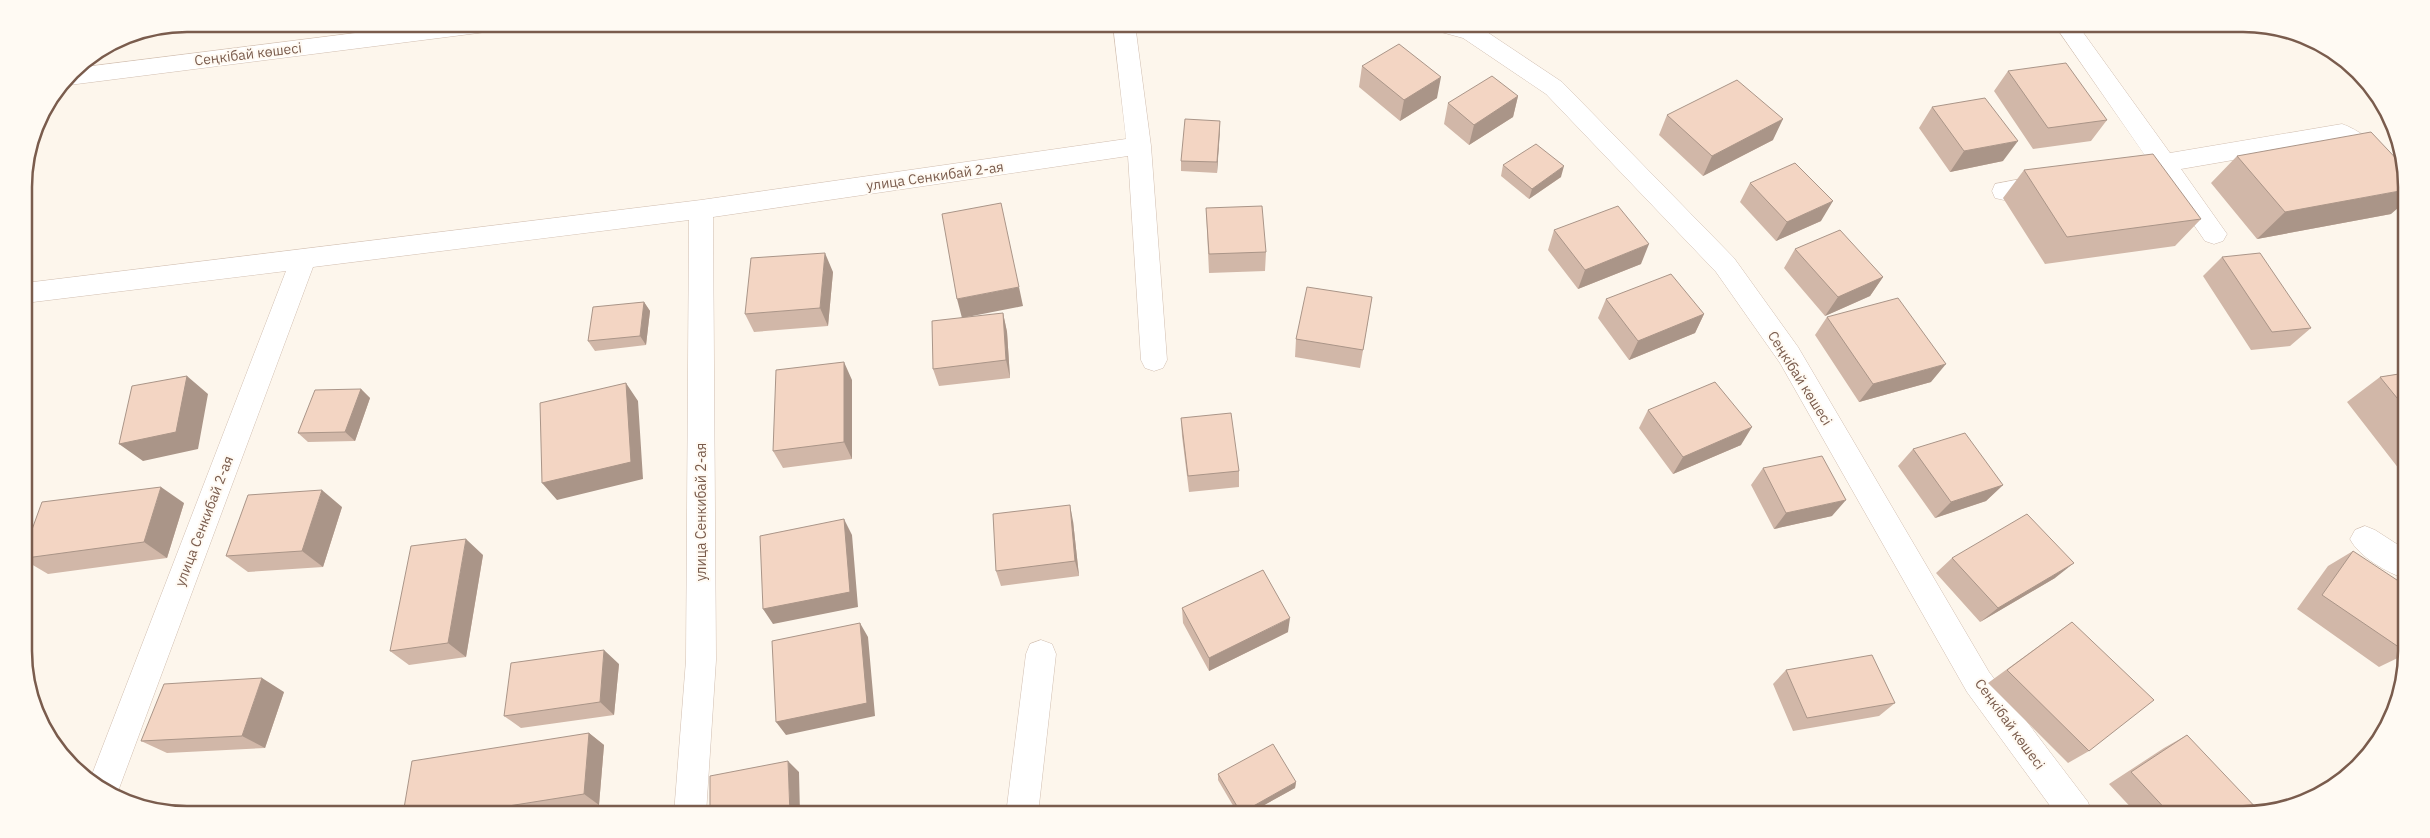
<svg xmlns="http://www.w3.org/2000/svg" width="2430" height="838" viewBox="0 0 2430 838" font-family="'IBM Plex Sans',sans-serif">
<style>
.lines{fill:none;stroke-linecap:round;stroke-linejoin:round}
.minor-casing{stroke:#d1beb0;stroke-width:1}
.minor{fill:#fff;fill-rule:evenodd}
.wall{fill:#d1b7a8}
.shaded-wall{fill:#aa9588}
.building{fill:#f3d5c3;stroke:#aa9588}
.labels{text-anchor:middle;dominant-baseline:central;stroke-width:4;stroke-linejoin:round;paint-order:stroke}
.street-label{font-size:14px;fill:#7a5c4d;stroke:#fffaf3}
.rim{fill:none;stroke:#7a5c4d;stroke-width:2.5}
</style>
<rect width="100%" height="100%" fill="#fdf6ec"/>
<g class="lines">
<defs>
<path id="minor" d="M427,24H497L494,29L486,32L69,85L64,84L77,68Z
M1113,24H1135L1151,146L1167,360L1163,368L1154,371L1145,368L1141,360L1128,156L713,217L716,660L706,814H674L686,660L689,220L313,267L117,794L91,777L286,271L25,303V283L701,200L1126,139Z
M1427,24H1468L1478,26L1562,82L1734,258L1798,347L1989,672L2088,802L2092,814H2056L1967,692L1780,363L1716,272L1546,94L1463,38L1430,29Z
M2054,24H2077L2170,153L2342,124C2357,129 2380,145 2388,159L2385,165C2366,171 2352,153 2338,142L2181,169L2227,234L2223,241L2214,244L2205,241L2158,173L2123,179L2114,176L2111,170L2114,164L2146,157Z
M2047,174L2056,176L2059,183L2056,190L2004,200L1995,198L1992,191L1995,184Z
M2365,526L2375,530L2406,550V579C2388,573 2359,557 2350,539L2355,530Z
M1041,640L1052,644L1056,654L1038,814H1006L1026,654L1030,644Z"/>
</defs>
<use href="#minor" class="minor-casing"/>
<use href="#minor" class="minor"/>
</g>
<path class="wall" d="M1362,66L1437,98L1400,121L1359,87Z
M2008,71L2107,120L2091,141L2033,149L1994,91Z
M1518,96L1513,117L1469,145L1444,124L1448,103Z
M1932,107L2003,161L1950,172L1919,128Z
M1667,115L1773,140L1703,176L1659,135Z
M1220,121L1217,173L1181,171V161Z
M2237,156L2391,214L2257,239L2211,183Z
M1503,165L1561,177L1529,199L1501,176Z
M2024,170L2201,219L2175,246L2045,264L2003,198Z
M1750,183L1821,221L1776,241L1740,202Z
M1206,208L1266,252L1265,271L1209,273Z
M1554,230L1641,264L1578,289L1548,250Z
M1795,249L1883,277L1870,296L1825,316L1784,268Z
M2222,257L2311,328L2290,346L2251,350L2203,276Z
M833,272L828,326L754,332L745,314Z
M1372,297L1360,368L1295,357L1296,339Z
M1606,299L1704,314L1695,333L1629,360L1598,318Z
M644,302L650,311L646,345L595,351L588,341Z
M1003,313L1007,332L1010,378L939,386L933,369Z
M1827,317L1931,382L1859,402L1815,335Z
M2405,373L2406,478L2347,402L2380,377Z
M852,380V459L783,468L773,451Z
M361,389L370,398L355,441L308,442L298,433Z
M1648,410L1741,445L1673,474L1639,428Z
M1181,418L1239,471V487L1189,492L1182,436Z
M1913,449L2003,485L1986,501L1935,518L1898,466Z
M1763,468L1832,516L1774,529L1751,485Z
M184,503L167,558L48,574L26,561V546Z
M342,507L323,567L248,572L226,556Z
M1073,521L1079,576L1001,586L996,571Z
M2353,551L2406,651V654L2379,667L2297,609L2328,566Z
M483,555L466,657L409,665L390,651Z
M1952,558L2055,578L1980,622L1936,573Z
M1182,608L1288,632L1209,671L1183,623Z
M2072,622L2089,751L2068,763L1988,683Z
M619,664L614,715L521,728L504,716Z
M1786,670L1895,703L1879,716L1793,731L1773,684Z
M284,692L265,748L167,753L141,741Z
M589,733L604,745L599,805L543,814H403Z
M2187,735L2253,814H2137L2109,784L2164,748Z
M1218,774L1296,782L1295,788L1248,814H1238L1218,780Z"/>
<path class="shaded-wall" d="M1441,77L1437,98L1400,121L1404,100Z
M1518,96L1513,117L1469,145L1474,125Z
M1783,119L1773,140L1703,176L1712,156Z
M1220,121V131L1217,173V162Z
M2018,141L2003,161L1950,172L1964,151Z
M1564,166L1561,177L1529,199L1532,189Z
M2405,190V202L2391,214L2257,239L2285,212Z
M1833,201L1821,221L1776,241L1787,222Z
M1649,244L1641,264L1578,289L1585,270Z
M825,253L833,272L828,326L820,308Z
M1883,277L1870,296L1825,316L1838,297Z
M1019,287L1023,306L962,318L957,299Z
M644,302L650,311L646,345L640,336Z
M1003,313L1007,332L1010,378L1006,360Z
M1704,314L1695,333L1629,360L1638,341Z
M844,362L852,380V459L844,442Z
M1946,364L1931,382L1859,402L1873,384Z
M187,376L208,394L198,449L143,461L119,444Z
M626,383L638,401L643,479L557,500L542,483Z
M361,389L370,398L355,441L345,432Z
M1752,427L1741,445L1673,474L1683,457Z
M2003,485L1986,501L1935,518L1951,502Z
M161,487L184,503L167,558L144,542Z
M322,490L342,507L323,567L302,551Z
M1846,500L1832,516L1774,529L1786,513Z
M1070,505L1073,521L1079,576L1075,561Z
M844,519L852,535L858,607L773,624L763,609Z
M466,539L483,555L466,657L448,643Z
M2074,563L2055,578L1980,622L1998,608Z
M1290,618L1288,632L1209,671V658Z
M860,623L868,637L875,716L786,735L776,722Z
M604,650L619,664L614,715L600,702Z
M262,678L284,692L265,748L242,736Z
M589,733L604,745L599,805L584,794Z
M788,761L799,772L800,814H790Z
M1296,782L1295,788L1248,814H1240L1241,813Z"/>
<path class="building" d="M1399,44L1441,77L1404,100L1362,66Z
M2066,63L2107,120L2048,128L2008,71Z
M1492,76L1518,96L1474,125L1448,103Z
M1737,80L1783,119L1712,156L1667,115Z
M1985,98L2018,141L1964,151L1932,107Z
M1185,119L1220,121L1217,162L1181,161Z
M2371,132L2405,168V190L2285,212L2237,156Z
M1536,144L1564,166L1532,189L1503,165Z
M2153,154L2201,219L2067,237L2024,170Z
M1795,163L1833,201L1787,222L1750,183Z
M1001,203L1019,287L957,299L942,214Z
M1262,206L1266,252L1209,254L1206,208Z
M1618,206L1649,244L1585,270L1554,230Z
M1840,230L1883,277L1838,297L1795,249Z
M825,253L820,308L745,314L751,258Z
M2260,253L2311,328L2272,332L2222,257Z
M1671,274L1704,314L1638,341L1606,299Z
M1307,287L1372,297L1363,350L1296,339Z
M1898,298L1946,364L1873,384L1827,317Z
M644,302L640,336L588,341L593,307Z
M1003,313L1006,360L933,369L932,321Z
M844,362V442L773,451L776,370Z
M2405,373L2406,409L2380,377Z
M187,376L176,432L119,444L132,386Z
M1715,382L1752,427L1683,457L1648,410Z
M626,383L631,462L542,483L540,403Z
M361,389L345,432L298,433L315,390Z
M1231,413L1239,471L1188,476L1181,418Z
M1965,433L2003,485L1951,502L1913,449Z
M1822,456L1846,500L1786,513L1763,468Z
M161,487L144,542L26,558V546L42,502Z
M322,490L302,551L226,556L248,495Z
M1070,505L1075,561L996,571L993,514Z
M2027,514L2074,563L1998,608L1952,558Z
M844,519L850,592L763,609L760,536Z
M466,539L448,643L390,651L411,546Z
M2353,551L2406,586V652L2322,595Z
M1263,570L1290,618L1209,658L1182,608Z
M2072,622L2154,700L2089,751L2007,670Z
M860,623L867,703L776,722L772,641Z
M604,650L600,702L504,716L511,663Z
M1872,655L1895,703L1807,718L1786,670Z
M262,678L242,736L141,741L164,684Z
M589,733L584,794L458,814H403L412,761Z
M2187,735L2260,812L2253,814H2170L2131,772Z
M1273,744L1296,782L1241,813L1218,774Z
M788,761L790,814H710V776Z"/>
<g class="labels">
<g class="street-label">
<text transform="translate(248 54) rotate(-7)">Сеңкібай көшесі</text>
<text transform="translate(935 176) rotate(-8)">улица Сенкибай 2-ая</text>
<text transform="translate(1800 378) rotate(58)">Сеңкібай көшесі</text>
<text transform="translate(701 512) rotate(-90)">улица Сенкибай 2-ая</text>
<text transform="translate(204 521) rotate(-69)">улица Сенкибай 2-ая</text>
<text transform="translate(2010 724) rotate(54)">Сеңкібай көшесі</text>
</g>
</g>
<path d="M0 0H2430V838H0ZM187 32H2243A155 155 0 0 1 2398 187V651A155 155 0 0 1 2243 806H187A155 155 0 0 1 32 651V187A155 155 0 0 1 187 32Z" fill="#fffaf3" fill-rule="evenodd"/>
<path class="rim" d="M187 32H2243A155 155 0 0 1 2398 187V651A155 155 0 0 1 2243 806H187A155 155 0 0 1 32 651V187A155 155 0 0 1 187 32Z"/>
</svg>
